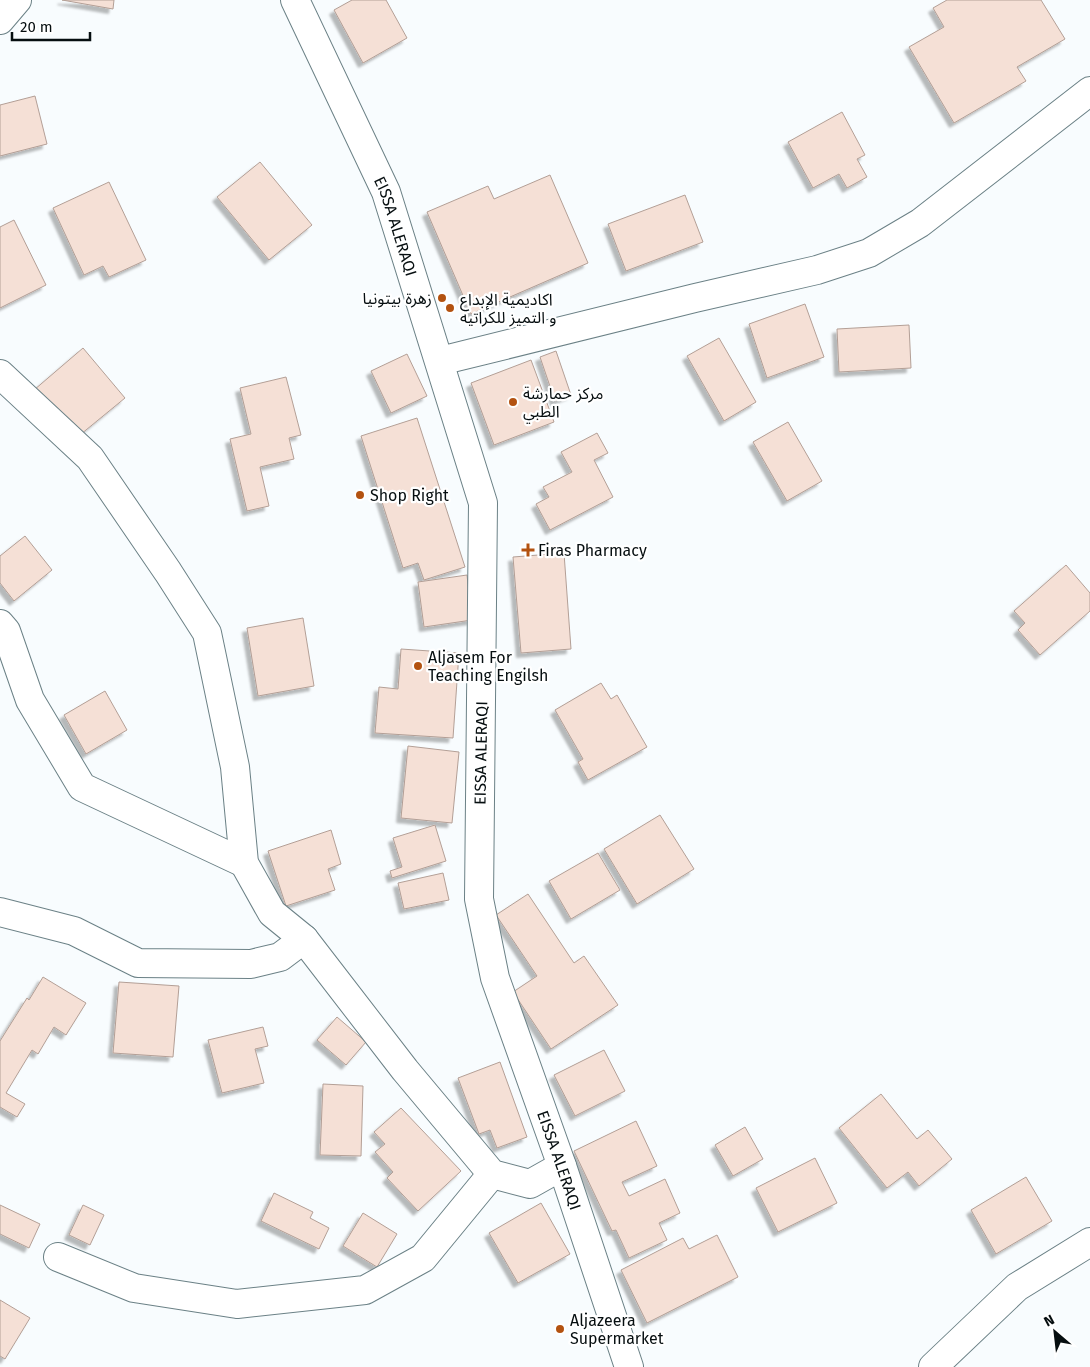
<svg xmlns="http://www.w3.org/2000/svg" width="1090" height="1367" viewBox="0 0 1090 1367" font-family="'Fira Sans','Noto Sans Arabic',sans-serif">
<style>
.building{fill:#f5e0d6;stroke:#b39f96;filter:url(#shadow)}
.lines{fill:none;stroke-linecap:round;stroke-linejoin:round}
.minor-casing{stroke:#6b8186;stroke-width:30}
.minor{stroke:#fff;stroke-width:28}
.poi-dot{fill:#b35210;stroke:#fff;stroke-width:2}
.labels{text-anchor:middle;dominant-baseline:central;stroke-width:4.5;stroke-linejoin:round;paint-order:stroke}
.street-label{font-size:16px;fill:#060e10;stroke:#fff}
.poi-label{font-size:16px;fill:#060e10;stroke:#fff;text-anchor:start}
</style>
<defs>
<filter id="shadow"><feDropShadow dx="-4.5" dy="4.5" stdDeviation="1" flood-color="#0004"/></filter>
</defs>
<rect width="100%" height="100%" fill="#f8fcfe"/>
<path class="building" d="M62,0H114L113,9Z
M352,0H386L407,38L363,63L334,10Z
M947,0H1041L1065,39L1017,67L1026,81L954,123L909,47L944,27L933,8Z
M35,96L47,144L0,156V105Z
M842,112L865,155L857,159L867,177L847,188L839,174L813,188L788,142Z
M260,162L312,225L269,260L217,197Z
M550,175L588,263L471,314L427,212L488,186L494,199Z
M109,182L146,260L109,277L103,266L84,275L53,208Z
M685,195L703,242L626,271L608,224Z
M14,220L46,285L0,308V227Z
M805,304L824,357L767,378L749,324Z
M909,325L911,368L839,372L837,329Z
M719,338L756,402L724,421L687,356Z
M83,348L125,398L75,439L34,390Z
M556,351L571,395L555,401L540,357Z
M407,354L427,396L391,413L371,371Z
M531,360L554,422L494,445L471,383Z
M286,377L301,435L289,438L294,459L260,467L269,506L247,511L230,439L251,434L240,388Z
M417,418L465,567L424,580L418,563L403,568L361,436Z
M788,422L822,481L787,501L753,442Z
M597,433L608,453L594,460L613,497L550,530L536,504L549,497L543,487L572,472L561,452Z
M25,536L52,570L14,601L0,583V556Z
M564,553L571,649L521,653L513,557Z
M1066,565L1090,593V611L1040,655L1018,630L1025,623L1014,611Z
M467,575L472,620L424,627L418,582Z
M303,618L314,686L258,696L247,628Z
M401,649L459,653L453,738L375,733L379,687L398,689Z
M601,683L611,699L617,695L647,747L588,780L578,762L583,759L555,710Z
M105,691L127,730L86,754L64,715Z
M408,746L459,752L452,823L401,818Z
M660,815L694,869L637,904L604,849Z
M435,825L446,861L392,878L390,871L402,867L393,838Z
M331,830L341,864L328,869L335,890L286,906L268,851Z
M598,853L620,890L571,919L549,881Z
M443,873L449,900L404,909L398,883Z
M528,894L574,963L584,956L618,1005L551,1049L513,992L537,976L496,915Z
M43,977L86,1003L66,1035L54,1027L38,1054L32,1050L6,1093L25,1104L17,1117L0,1107V1041L27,998L29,1000Z
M119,982L179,986L173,1057L113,1053Z
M337,1017L366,1042L346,1065L317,1040Z
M263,1027L268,1046L255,1049L264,1083L222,1093L208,1040Z
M604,1050L625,1091L575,1116L554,1075Z
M500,1062L527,1137L497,1148L490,1130L479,1134L458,1078Z
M323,1084L363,1086L361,1156L320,1155Z
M881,1094L917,1139L928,1130L952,1159L919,1186L908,1172L887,1188L839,1128Z
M401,1108L461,1171L418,1211L387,1178L393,1172L375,1152L385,1144L374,1132Z
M636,1121L657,1166L622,1182L629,1196L665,1179L680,1213L659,1223L667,1240L629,1258L616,1230L612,1231L574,1151Z
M745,1127L763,1159L733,1176L715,1145Z
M815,1158L837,1203L778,1232L756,1188Z
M1026,1177L1052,1221L996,1254L971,1210Z
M274,1193L313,1212L310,1218L329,1228L319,1249L261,1221Z
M541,1203L570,1254L518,1283L489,1233Z
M0,1205L40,1224L29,1248L0,1234Z
M83,1205L104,1215L90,1245L69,1235Z
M363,1213L397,1234L377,1267L343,1246Z
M717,1235L738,1277L647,1323L621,1270L683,1238L689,1249Z
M0,1300L30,1318L5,1359L0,1356Z"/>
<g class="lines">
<defs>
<g id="minor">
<path id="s1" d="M295,0L386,192L483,503L479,899L495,978L562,1166L629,1367"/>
<path d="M0,20L17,0"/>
<path d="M440,361L695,298L817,270L869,253L920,223L1090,91"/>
<path d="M0,374L90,458L168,572L207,633L235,767L244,863L272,913L304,939L405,1070L492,1174L530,1184L562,1166"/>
<path d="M0,624L6,631L30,700L82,787L244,863"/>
<path d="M0,912L74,931L138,963L251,964L280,957L304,939"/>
<path d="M58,1257L134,1288L237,1304L365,1290L423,1258L492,1174"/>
<path d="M933,1367L1017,1287L1090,1242"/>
</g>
</defs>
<use href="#minor" class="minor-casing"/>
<use href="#minor" class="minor"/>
</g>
<g class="poi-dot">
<circle cx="442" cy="298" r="5"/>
<circle cx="450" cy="308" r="5"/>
<circle cx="513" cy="402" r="5"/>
<circle cx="360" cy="495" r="5"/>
<path d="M525.5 542.5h5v5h5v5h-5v5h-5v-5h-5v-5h5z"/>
<circle cx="418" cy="666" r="5"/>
<circle cx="560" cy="1329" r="5"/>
</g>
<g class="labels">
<g class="street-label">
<text stroke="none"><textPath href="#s1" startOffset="248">EISSA ALERAQI</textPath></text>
<text transform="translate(481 753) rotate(-89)">EISSA ALERAQI</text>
<text stroke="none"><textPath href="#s1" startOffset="1208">EISSA ALERAQI</textPath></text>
</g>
<g class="poi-label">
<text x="432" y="298" text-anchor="end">زهرة بيتونيا</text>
<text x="460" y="299">اكاديمية الإبداع<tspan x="460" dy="18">و التميز للكراتيه</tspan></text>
<text x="523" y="393">مركز حمارشة<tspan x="523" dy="18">الطبي</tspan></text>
<text x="370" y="495">Shop Right</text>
<text x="538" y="550">Firas Pharmacy</text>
<text x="428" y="657">Aljasem For<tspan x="428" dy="18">Teaching Engilsh</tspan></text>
<text x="570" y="1320">Aljazeera<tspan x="570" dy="18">Supermarket</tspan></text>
</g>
</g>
<g transform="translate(1055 1332) rotate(332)" stroke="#ffffff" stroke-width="4" paint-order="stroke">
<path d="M0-4L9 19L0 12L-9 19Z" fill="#060e10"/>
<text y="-8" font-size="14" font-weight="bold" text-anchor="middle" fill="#060e10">N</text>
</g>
<path d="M12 32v8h78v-8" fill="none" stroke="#060e10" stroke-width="2.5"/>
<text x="20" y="32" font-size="15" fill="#060e10" stroke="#ffffff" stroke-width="4" paint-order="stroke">20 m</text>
</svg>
